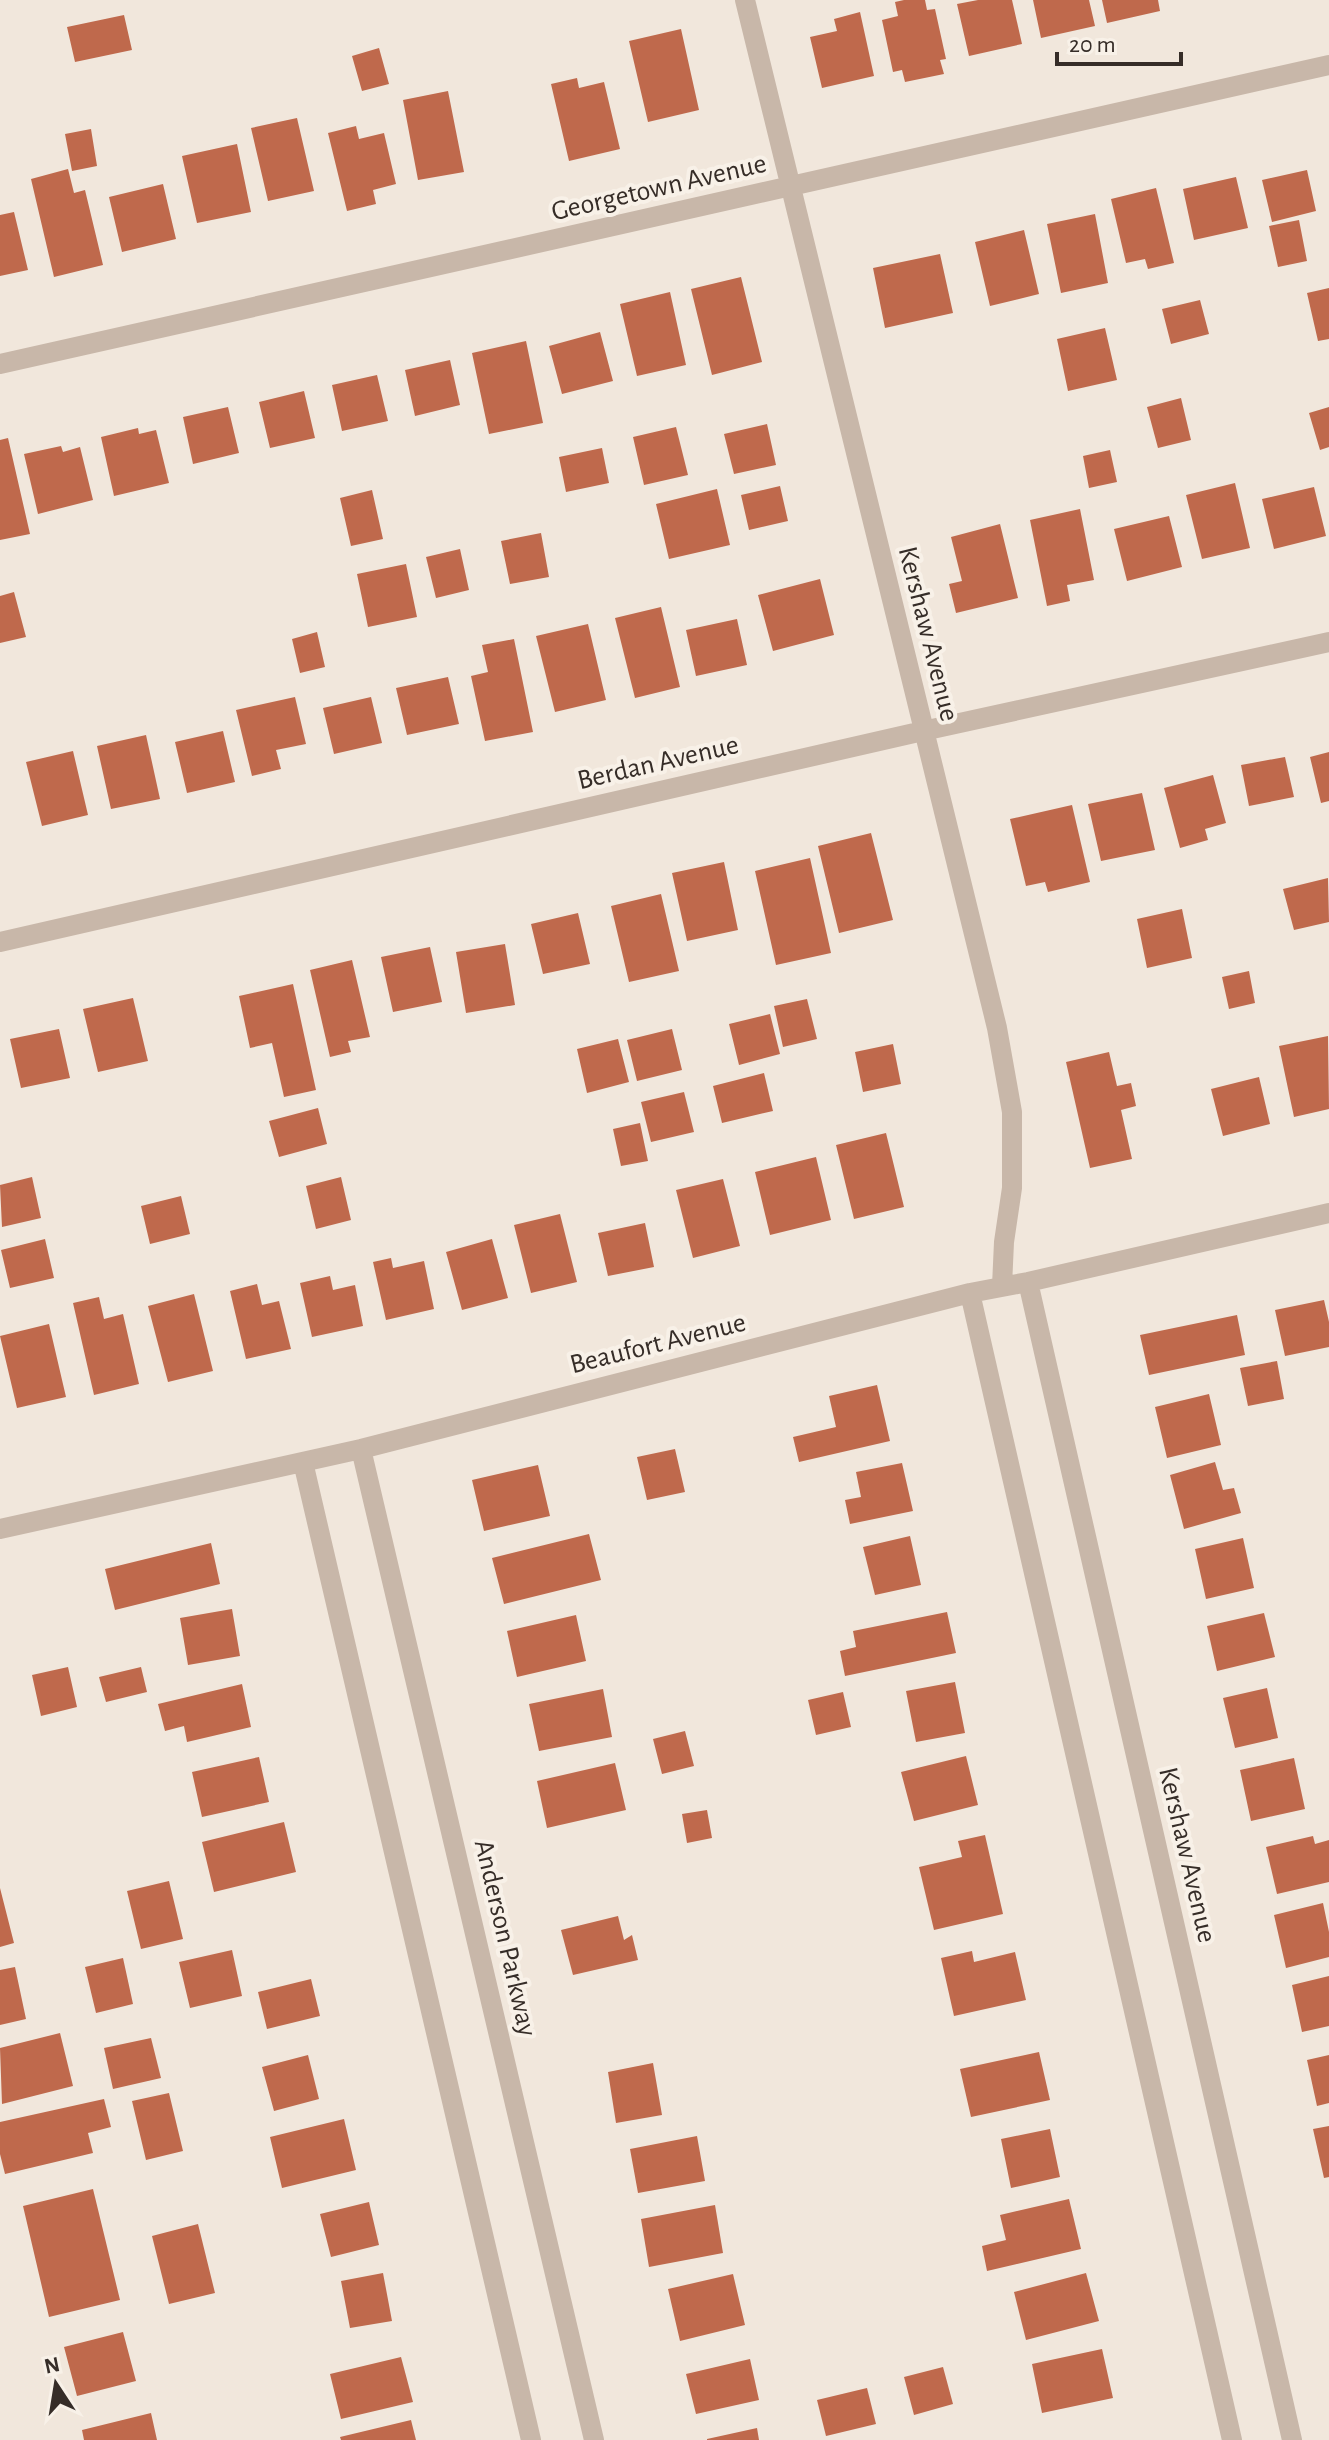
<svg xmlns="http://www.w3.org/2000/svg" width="1329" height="2440" viewBox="0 0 1329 2440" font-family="'Alegreya Sans',sans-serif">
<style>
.building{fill:#bf694c}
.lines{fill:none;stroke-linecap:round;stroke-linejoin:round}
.minor{stroke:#c8b7a9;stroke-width:20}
.labels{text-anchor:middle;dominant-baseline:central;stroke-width:8;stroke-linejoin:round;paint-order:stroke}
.street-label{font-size:28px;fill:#362d28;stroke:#f8f1e8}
</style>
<rect width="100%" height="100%" fill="#f1e7dc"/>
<path class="building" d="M904,0H925L927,10L935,9L946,59L940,60L944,74L905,82L902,70L893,72L882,20L898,16L895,2Z
M978,0H1012L1022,44L969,56L957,4Z
M1033,0H1089L1095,26L1041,38Z
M1102,0H1158L1160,11L1107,23Z
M860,12L874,76L822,88L810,37L837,31L834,19Z
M124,15L132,50L75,62L67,27Z
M681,29L699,110L648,122L629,41Z
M379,48L389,84L362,91L352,56Z
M577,78L579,88L604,82L620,149L569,161L551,84Z
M448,91L464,172L418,180L403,100Z
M297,118L314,191L268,201L251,128Z
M356,126L359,139L384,133L396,184L373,190L376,204L347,211L328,133Z
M91,129L97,166L72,171L65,134Z
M237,144L251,212L197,223L182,156Z
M68,169L74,193L85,190L103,265L54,277L31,179Z
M1307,170L1316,211L1272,222L1262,180Z
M1236,177L1248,228L1194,240L1183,189Z
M163,184L176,239L122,252L109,197Z
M1156,188L1174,263L1148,269L1145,259L1126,263L1111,199Z
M14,212L28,270L0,276V215Z
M1095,214L1108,283L1061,293L1047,224Z
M1299,220L1307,261L1278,267L1269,226Z
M1024,230L1039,294L990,306L975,242Z
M940,254L953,313L885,328L873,268Z
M741,277L762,362L712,375L691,289Z
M1329,288V339L1318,341L1307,293Z
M670,292L686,365L637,376L620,304Z
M1200,300L1209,334L1171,344L1162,309Z
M1105,328L1117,380L1068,391L1057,339Z
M600,332L613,381L562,394L549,346Z
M526,341L543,423L489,434L472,353Z
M450,360L460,405L415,416L405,370Z
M377,375L388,421L342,431L332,385Z
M304,391L315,438L270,448L259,402Z
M1181,398L1191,440L1158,448L1147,407Z
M228,407L239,453L193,464L183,417Z
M1329,407V447L1320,450L1309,413Z
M767,424L776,465L734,474L724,434Z
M676,427L688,475L644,485L633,437Z
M138,428L139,434L156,430L169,483L114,496L101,437Z
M8,438L30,534L0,540V440Z
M61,446L63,452L80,447L93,500L38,514L24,454Z
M602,448L609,483L566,492L559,457Z
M1110,450L1117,482L1089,488L1083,456Z
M1235,483L1250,548L1202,559L1186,495Z
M780,486L788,521L749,530L741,495Z
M1314,487L1326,536L1274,549L1262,499Z
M717,489L730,545L669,559L656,504Z
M372,490L383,539L351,546L340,498Z
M1080,509L1094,580L1067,585L1070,601L1047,606L1030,520Z
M1169,516L1182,567L1127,581L1114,529Z
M1000,524L1018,598L956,613L949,584L962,581L951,537Z
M541,533L549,577L510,584L501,541Z
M460,549L469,590L436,598L426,557Z
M406,564L417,617L368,627L357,574Z
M820,579L834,635L773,651L758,595Z
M14,592L26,637L0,643V596Z
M661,607L680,687L635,698L615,618Z
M737,619L747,665L696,676L686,630Z
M588,624L606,700L555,712L536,636Z
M317,632L325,667L300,673L292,639Z
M514,639L533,732L485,741L471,676L488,672L482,645Z
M448,677L459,724L407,735L396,688Z
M295,697L306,744L276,750L281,769L252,776L236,710Z
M371,697L382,743L334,754L323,708Z
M223,731L235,782L187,793L175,742Z
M146,735L160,799L111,809L97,746Z
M73,751L88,815L42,826L26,762Z
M1329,752V801L1321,803L1310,757Z
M1285,757L1294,797L1249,806L1241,765Z
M1213,775L1226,823L1205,829L1208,840L1180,848L1164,788Z
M1142,793L1155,850L1101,861L1088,804Z
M1072,805L1090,882L1048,892L1045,882L1026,886L1010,819Z
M871,833L893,920L839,933L818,846Z
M810,858L831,953L776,965L755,871Z
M724,862L738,930L687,941L672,873Z
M1328,878L1329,922L1294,930L1283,889Z
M661,894L679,971L629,982L611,906Z
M1182,909L1192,958L1147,968L1137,919Z
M578,913L590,964L543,974L531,924Z
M505,944L515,1005L466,1013L456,952Z
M430,947L442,1002L393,1012L381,957Z
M352,960L370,1037L348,1041L351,1052L330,1057L310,970Z
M1249,971L1255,1003L1229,1009L1222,977Z
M293,984L316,1090L284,1097L272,1043L250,1048L239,996Z
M133,998L148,1061L98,1072L83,1009Z
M807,999L817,1039L783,1047L774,1006Z
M770,1014L780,1054L739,1065L729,1024Z
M59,1029L70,1078L21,1088L10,1039Z
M672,1029L682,1070L637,1081L627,1040Z
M1328,1036L1329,1109L1294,1117L1279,1046Z
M618,1039L629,1082L587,1093L577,1049Z
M893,1044L901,1084L863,1092L855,1052Z
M1109,1052L1117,1086L1131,1083L1136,1106L1121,1110L1132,1159L1090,1168L1066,1062Z
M764,1073L773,1111L722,1123L713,1086Z
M1259,1077L1270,1124L1223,1136L1211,1089Z
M684,1092L694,1132L651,1142L641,1102Z
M318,1108L327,1144L279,1157L269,1121Z
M640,1123L648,1161L621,1166L613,1129Z
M886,1133L904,1207L854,1219L836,1145Z
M816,1157L831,1220L770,1235L755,1172Z
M32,1177L41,1218L2,1227L0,1185Z
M341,1177L351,1220L316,1229L306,1186Z
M723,1179L740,1246L693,1258L676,1190Z
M181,1196L190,1234L150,1244L141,1206Z
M560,1214L577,1282L531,1293L514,1225Z
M645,1223L654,1267L608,1276L598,1233Z
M45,1239L54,1278L10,1288L1,1250Z
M492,1239L508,1298L462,1310L446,1252Z
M391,1258L393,1268L424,1261L434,1309L386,1320L373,1262Z
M330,1276L333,1290L355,1285L363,1326L312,1337L300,1283Z
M257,1284L262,1305L279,1301L291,1349L246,1359L230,1291Z
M194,1294L213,1371L168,1382L148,1306Z
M99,1297L104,1319L123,1314L139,1384L94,1395L73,1303Z
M1324,1300L1329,1322V1347L1285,1356L1275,1310Z
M1237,1315L1245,1355L1149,1375L1140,1335Z
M49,1324L66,1397L17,1408L0,1336Z
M1277,1361L1284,1399L1248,1406L1240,1368Z
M877,1385L890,1441L799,1462L793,1437L836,1427L829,1396Z
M1209,1394L1221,1445L1167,1458L1155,1407Z
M675,1449L685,1492L647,1500L637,1457Z
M1215,1462L1223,1490L1234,1488L1241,1513L1184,1529L1170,1475Z
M902,1463L913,1511L850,1524L845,1500L861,1497L856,1472Z
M538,1465L550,1516L484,1531L472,1480Z
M589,1534L601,1580L504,1604L492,1558Z
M910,1536L921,1585L875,1595L863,1547Z
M1243,1538L1254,1588L1206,1599L1195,1549Z
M211,1543L220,1584L115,1610L105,1569Z
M232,1609L240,1656L188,1665L180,1618Z
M947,1612L956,1653L845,1676L840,1651L856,1647L853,1631Z
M1264,1613L1275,1657L1217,1671L1207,1626Z
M576,1615L586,1661L517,1677L507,1631Z
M68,1667L77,1707L41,1716L32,1675Z
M141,1667L147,1692L106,1702L99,1677Z
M955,1682L965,1733L916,1742L906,1691Z
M242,1684L251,1727L187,1742L184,1726L165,1731L158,1704Z
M1267,1688L1278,1738L1235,1748L1223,1698Z
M603,1689L612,1737L539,1751L529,1704Z
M843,1692L851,1727L816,1735L808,1700Z
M685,1731L694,1766L662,1774L653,1739Z
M966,1756L978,1805L914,1821L901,1772Z
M259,1757L269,1802L202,1817L192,1772Z
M1294,1758L1305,1809L1251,1821L1240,1770Z
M615,1763L626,1810L547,1828L537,1781Z
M707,1810L712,1838L687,1843L682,1814Z
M284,1822L296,1872L214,1892L202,1842Z
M985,1835L1003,1914L934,1930L919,1867L962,1857L958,1841Z
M1313,1836L1315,1844L1329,1840V1882L1277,1894L1266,1847Z
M169,1881L183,1939L141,1949L127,1891Z
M0,1888L14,1943L0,1947Z
M1323,1903L1329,1932V1957L1286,1968L1274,1915Z
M618,1916L624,1940L632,1935L638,1960L573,1975L561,1930Z
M232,1950L242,1996L190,2008L179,1962Z
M972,1951L974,1962L1015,1952L1026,2000L954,2016L941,1958Z
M123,1958L133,2004L96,2013L85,1967Z
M15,1967L26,2019L0,2025V1970Z
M1329,1976V2026L1302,2032L1292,1985Z
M311,1979L320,2016L267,2029L258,1992Z
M60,2033L73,2086L2,2104L0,2048Z
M151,2038L161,2078L113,2089L104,2048Z
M1039,2052L1050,2100L971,2117L960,2069Z
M308,2055L319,2099L274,2111L262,2067Z
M1329,2055V2103L1317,2106L1307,2060Z
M653,2063L662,2115L616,2123L608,2072Z
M169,2093L183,2151L146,2160L132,2101Z
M104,2099L111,2127L88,2133L93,2153L5,2174L0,2154V2122Z
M344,2119L356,2170L282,2188L270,2137Z
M1329,2126V2177L1324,2178L1313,2129Z
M1050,2129L1060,2177L1011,2188L1001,2139Z
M697,2136L705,2181L638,2193L630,2149Z
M93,2189L120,2300L49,2317L23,2206Z
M1069,2199L1081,2249L987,2271L982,2246L1006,2240L1000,2215Z
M369,2202L379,2245L331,2257L320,2214Z
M715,2205L723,2253L649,2267L641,2219Z
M198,2224L215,2293L169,2304L152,2236Z
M383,2273L392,2321L350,2328L341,2281Z
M1086,2273L1099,2321L1026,2340L1014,2292Z
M733,2274L745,2325L680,2341L668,2289Z
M123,2332L136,2381L77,2396L64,2347Z
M1102,2349L1113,2398L1042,2413L1032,2364Z
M401,2357L413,2402L341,2419L330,2374Z
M750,2359L759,2400L696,2414L686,2374Z
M943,2367L953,2404L914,2415L904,2377Z
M867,2388L876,2424L826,2436L817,2400Z
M151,2413L157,2440H84L82,2430Z
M411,2420L416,2440H341L340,2437Z
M757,2428L759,2440H707V2439Z"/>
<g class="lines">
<path class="minor" d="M745,0L997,1028L1012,1112V1188L1004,1242L1002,1286
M0,364L1329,65
M0,942L923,731L1329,642
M1028,1282L1292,2440
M970,1293L1232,2440
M361,1449L594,2440
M303,1462L531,2440
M0,1529L361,1449L970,1293L1028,1282L1329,1213"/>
</g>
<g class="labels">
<g class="street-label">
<text transform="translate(659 188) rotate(-13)">Georgetown Avenue</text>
<text transform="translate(928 634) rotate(76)">Kershaw Avenue</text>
<text transform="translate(658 763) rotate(-13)">Berdan Avenue</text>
<text transform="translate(658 1344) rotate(-14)">Beaufort Avenue</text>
<text transform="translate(1187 1855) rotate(77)">Kershaw Avenue</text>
<text transform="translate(505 1938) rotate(77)">Anderson Parkway</text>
</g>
</g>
<g transform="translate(56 2384) rotate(348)" stroke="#f8f1e8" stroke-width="6" paint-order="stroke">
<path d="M0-6L14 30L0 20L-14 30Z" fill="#362d28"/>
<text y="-12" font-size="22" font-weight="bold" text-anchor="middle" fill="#362d28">N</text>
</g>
<path d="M1057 52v12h124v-12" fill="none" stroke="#362d28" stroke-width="4"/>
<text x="1069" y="52" font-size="24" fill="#362d28" stroke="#f8f1e8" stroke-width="6" paint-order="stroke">20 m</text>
</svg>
